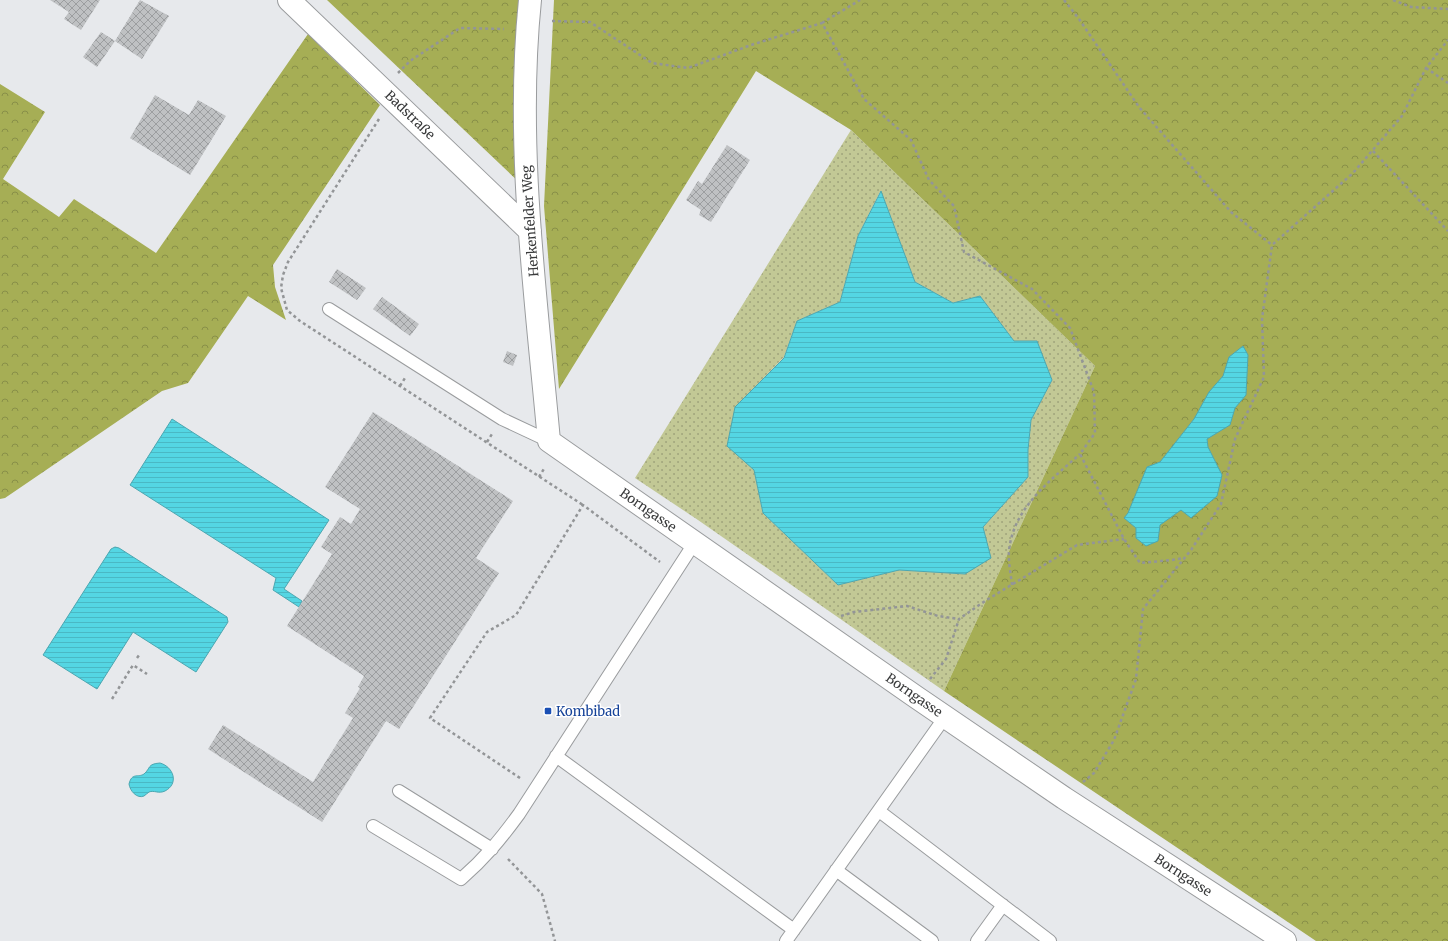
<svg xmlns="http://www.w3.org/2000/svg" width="1448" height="941" viewBox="0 0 1448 941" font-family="Merriweather,serif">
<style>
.grass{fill:url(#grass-dots);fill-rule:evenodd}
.forest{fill:url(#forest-crowns)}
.water{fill:url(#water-rules);stroke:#4ca7b1}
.building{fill:url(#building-cross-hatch)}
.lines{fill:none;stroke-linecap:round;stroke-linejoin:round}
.lane-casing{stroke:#9a9c9e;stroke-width:14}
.street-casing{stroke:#9a9c9e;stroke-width:24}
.path{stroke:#939597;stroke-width:2.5;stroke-dasharray:3 3;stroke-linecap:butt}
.lane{stroke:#fff;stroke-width:12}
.street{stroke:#fff;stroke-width:22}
.transit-dot{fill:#1a4fb4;stroke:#fff;stroke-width:1.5}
.labels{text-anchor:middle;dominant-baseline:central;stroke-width:3;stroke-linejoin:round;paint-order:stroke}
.street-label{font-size:13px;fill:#393a3b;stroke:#fff}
.transit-label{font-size:13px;fill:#164399;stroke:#fff;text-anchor:start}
</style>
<defs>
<pattern id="grass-dots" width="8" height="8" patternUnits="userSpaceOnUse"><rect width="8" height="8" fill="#c2c895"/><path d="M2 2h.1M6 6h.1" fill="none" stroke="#9fa37b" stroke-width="1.8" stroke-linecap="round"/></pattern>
<pattern id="forest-crowns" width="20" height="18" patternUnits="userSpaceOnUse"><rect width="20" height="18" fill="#a6ae55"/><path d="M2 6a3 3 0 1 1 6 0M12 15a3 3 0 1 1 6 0" fill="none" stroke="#888f48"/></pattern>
<pattern id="water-rules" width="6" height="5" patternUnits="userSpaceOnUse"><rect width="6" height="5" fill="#54d6e3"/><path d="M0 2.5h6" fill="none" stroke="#4ab8c4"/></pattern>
<pattern id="building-cross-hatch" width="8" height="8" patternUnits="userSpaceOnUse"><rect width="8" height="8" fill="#bfc1c3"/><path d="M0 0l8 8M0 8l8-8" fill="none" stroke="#9c9ea0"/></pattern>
</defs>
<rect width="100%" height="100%" fill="#e7e9ec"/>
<path class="grass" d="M851,130L1095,366L944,691L698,520L635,478ZM880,192L915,282L953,303L980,296L1014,341L1052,380L1031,420L1028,450V477L983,527L965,574L899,570L838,585L763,513L754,470L735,407L784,357L797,321L840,302L858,236Z"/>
<path class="forest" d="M327,0H521V184Z
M554,0H1448V941H1316L944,691L1095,366L851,130L756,71L559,389L544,206Z
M308,34L380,105L273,265L275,287L286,320L248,296L188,383L162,391L5,498L0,499V84L45,112L3,179L59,217L74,199L156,253Z"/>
<path class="water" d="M881,191L915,282L953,303L980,296L1014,341H1037L1052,380L1031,420L1028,450V477L983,527L991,558L965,574L899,570L838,585L763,513L754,470L727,446L735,407L784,358L797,321L840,302L858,236Z
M1243,346L1248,355L1246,395L1235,408L1230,425L1207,439L1208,447L1222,475L1217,496L1191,518L1181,510L1160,525L1158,541L1146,546L1136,538V528L1124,518L1128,513L1147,467L1160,462L1194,419L1209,392L1223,376L1229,357Z
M172,419L329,520L284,589L302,601L299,607L273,590L276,578L130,485Z
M115,547L119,548L227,617L228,622L196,672L133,632L97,689L43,655L111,549Z
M160,763C174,767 179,784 165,791C159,794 154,790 149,792C147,793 146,795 144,796C137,799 130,791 129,784C132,772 138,778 144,774C151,768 147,764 160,763Z"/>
<path class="building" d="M50,0H100L81,30L64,19L69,12Z
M140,0L169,16L142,59L115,41Z
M101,32L115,41L97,67L83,57Z
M155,95L189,115L198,100L226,116L190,175L130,138Z
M727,145L750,160L711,222L699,215L701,210L686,200L698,181L702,184Z
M337,269L366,288L357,300L329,282Z
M382,297L419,324L410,336L373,309Z
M507,351L517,355L513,366L503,362Z
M373,412L513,501L476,558L499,573L399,729L386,721L322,822L208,749L223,725L313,782L353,718L345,713L360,688L358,687L364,676L287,626L332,554L321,547L340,517L351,524L360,509L325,487Z"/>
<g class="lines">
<defs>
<path id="lane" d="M329,309L502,419L549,441
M556,756L794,930
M399,791L492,849
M879,811L1050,941
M373,826L461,879C485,858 500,840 519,814L695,542
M836,870L932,941
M786,941L945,717
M977,941L1003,905"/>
<path id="street" d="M289,0L530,231
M530,0C515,146 536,296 549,441L916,697L1064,798L1285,941"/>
</defs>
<use href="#lane" class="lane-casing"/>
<use href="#street" class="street-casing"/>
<path class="path" d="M1064,0L1079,19L1139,107L1231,212L1272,245
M1393,0L1411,7L1448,9
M552,21L590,22L652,63L688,68L754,44L822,23L864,99L911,140L929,180L954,206L964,252L1032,289L1070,328L1094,392L1095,433L1080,454L1124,539L1140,563L1172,560L1184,558
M822,23L860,0
M1426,68L1448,83
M398,73L410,61L460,28L504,29
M379,119L288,262L283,275L281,288L287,310L300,321L583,505
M1373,151L1448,231
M400,386L405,378
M487,442L492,434
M539,477L545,467
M1012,585C1011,575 1008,562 1009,551C1013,508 1050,481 1080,454
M841,616L854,612L907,606L938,616L959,619
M137,658L140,654
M930,679L946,659L959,619L985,601L1077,545L1124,539
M112,699L133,665L147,674
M520,778L430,718L487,632L516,615L583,505L660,562
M1083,782L1094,773L1114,740L1136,679L1143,609L1191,550L1221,504L1235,439L1264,377L1262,319L1272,245L1353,173L1402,116L1426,68L1448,40
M508,859L542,894L555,941"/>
<use href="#lane" class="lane"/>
<use href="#street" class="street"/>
</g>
<rect class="transit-dot" x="544" y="707" width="8" height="8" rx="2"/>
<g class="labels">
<g class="street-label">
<text transform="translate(410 115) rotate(44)">Badstraße</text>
<text transform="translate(530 221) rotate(-94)">Herkenfelder Weg</text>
<text transform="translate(648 510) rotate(35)">Borngasse</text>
<text transform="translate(914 695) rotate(35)">Borngasse</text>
<text transform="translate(1183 875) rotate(33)">Borngasse</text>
</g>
<g class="transit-label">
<text x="556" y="711">Kombibad</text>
</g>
</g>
</svg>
